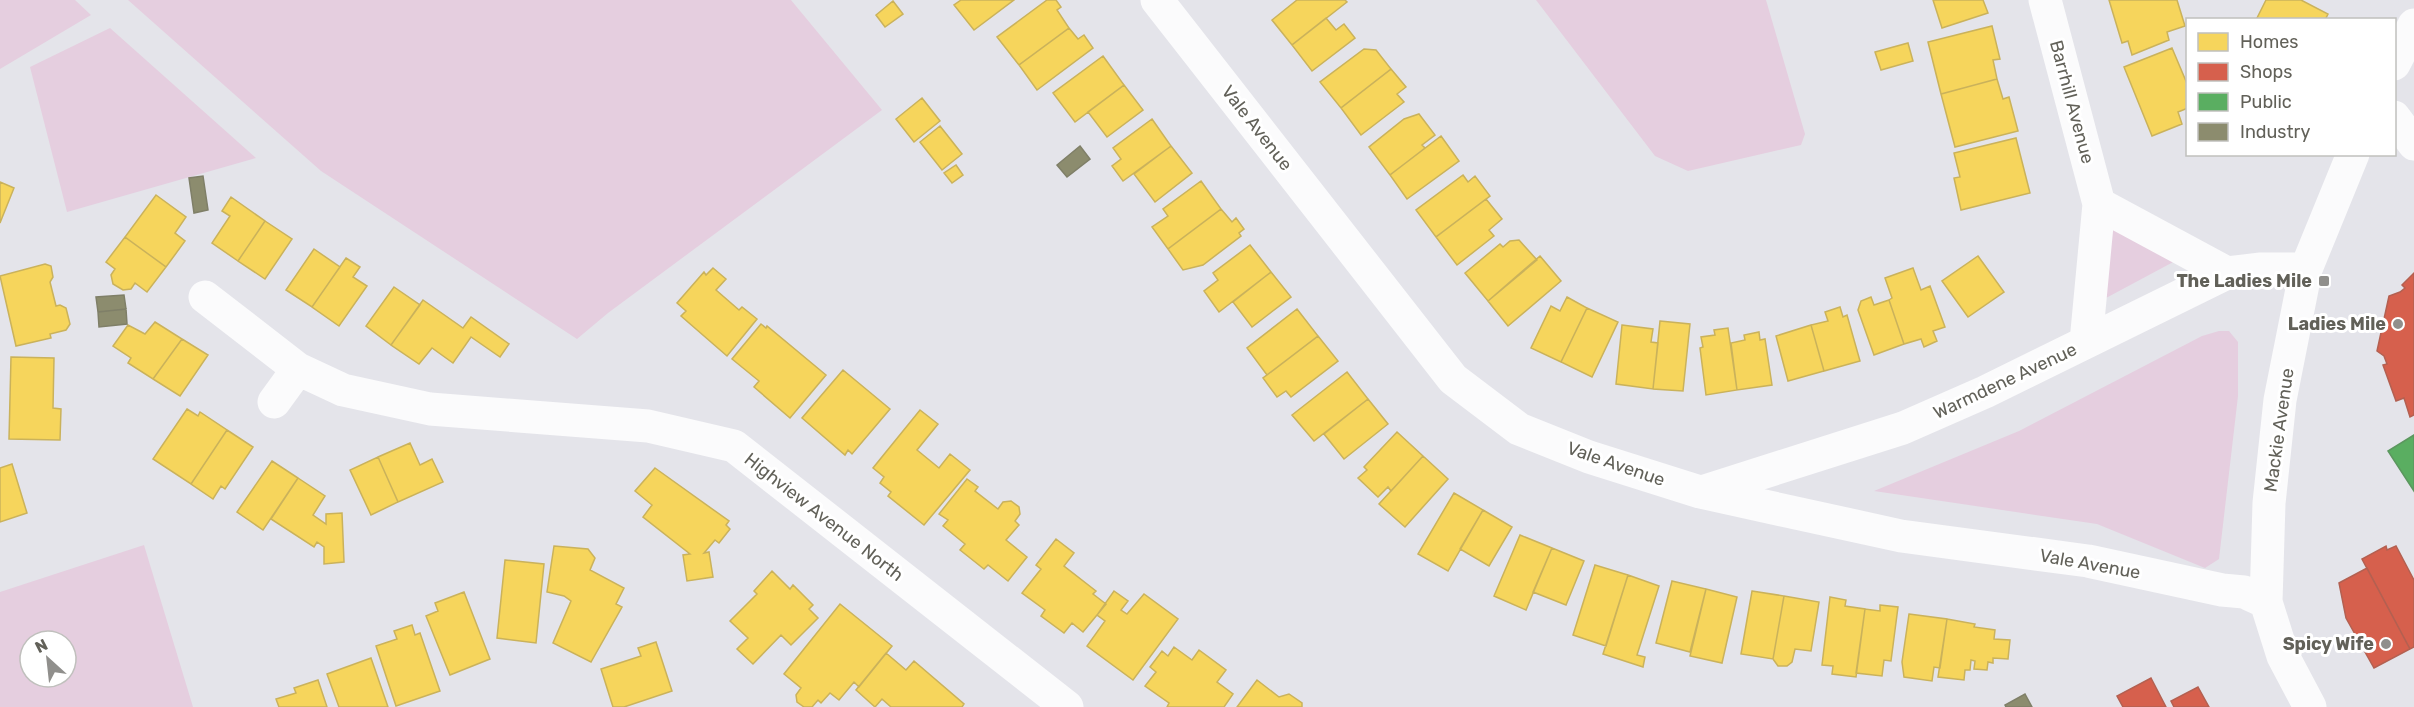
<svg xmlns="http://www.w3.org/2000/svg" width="2414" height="707" viewBox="0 0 2414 707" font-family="Rubik,sans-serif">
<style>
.green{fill:#e5cedf;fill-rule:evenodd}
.homes{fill:#f6d55c;stroke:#cab25b;stroke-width:1.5}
.shops{fill:#d6604d;stroke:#b36051;stroke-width:1.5}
.public{fill:#5aae61;stroke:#5c975f;stroke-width:1.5}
.industry{fill:#8c8c6e;stroke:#7f7f68;stroke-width:1.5}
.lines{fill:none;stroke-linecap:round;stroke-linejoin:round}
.minor{stroke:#fbfbfc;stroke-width:33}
.poi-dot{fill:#908f8c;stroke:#fff;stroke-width:2}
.labels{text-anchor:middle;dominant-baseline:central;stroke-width:6;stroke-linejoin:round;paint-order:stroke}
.street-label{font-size:18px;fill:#626159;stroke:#fff}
.poi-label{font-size:18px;font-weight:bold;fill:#626159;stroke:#fff;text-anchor:end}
</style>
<rect width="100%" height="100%" fill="#e4e4ea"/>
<path class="green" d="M0,0H75L91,15L0,69Z
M128,0H791L882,110L608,313L577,339L321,171Z
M1536,0H1766L1805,134L1801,145L1688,171L1655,156Z
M110,28L256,158L67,212L30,67Z
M2110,218L2177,260L2106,298Z
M2219,331H2229L2238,342V396L2219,559L2205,568L2097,524L1874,491L2019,431L2202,336Z
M144,545L193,707H0V592ZM30,641H66V677H30Z"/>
<path class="homes" d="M961,0H1014L974,30L954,5Z
M1047,0H1056L1061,7L1057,10L1069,28L1019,65L997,37Z
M1297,0H1345L1347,2L1292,45L1272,20Z
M1933,0H1983L1988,13L1942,28Z
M2109,0H2177L2185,26L2167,32L2169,40L2132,55L2128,41L2122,43Z
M2266,0H2301L2328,14L2325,20H2256Z
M893,1L903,14L885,27L876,15Z
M1326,18L1336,30L1344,24L1355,38L1312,71L1292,45Z
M1992,26L2000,59L1993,60L1997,79L1941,94L1928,42Z
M1069,28L1078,39L1084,35L1093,48L1037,90L1019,65Z
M1908,43L1913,61L1881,70L1875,52Z
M2172,48L2188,86V108L2178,112L2182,124L2152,136L2124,67Z
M1364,49L1376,50L1391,69L1341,108L1320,82Z
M1103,56L1124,85L1075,122L1053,93Z
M1391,69L1406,87L1397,94L1404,102L1361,135L1341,108Z
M1997,79L2003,99L2009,97L2018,131L1955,147L1941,94Z
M1124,85L1143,110L1107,137L1088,112Z
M922,98L940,121L914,142L896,119Z
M1419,114L1435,135L1422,145L1425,148L1390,175L1369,147L1404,119Z
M1152,119L1171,146L1123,181L1112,166L1121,159L1113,148Z
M940,126L962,154L942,170L920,142Z
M1441,136L1459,161L1407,199L1390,175Z
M2016,138L2030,193L1961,210L1954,178L1960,177L1954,153Z
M1171,146L1192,173L1155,202L1134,174Z
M956,165L963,175L952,183L944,173Z
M1463,175L1468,182L1475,176L1490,196L1436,237L1416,210Z
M1201,181L1221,209L1168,249L1152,227L1168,216L1163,209Z
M0,182L14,188L0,223Z
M156,195L186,217L175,233L185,241L166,267L125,237Z
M231,197L265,221L238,261L212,243L230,216L222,211Z
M1486,199L1502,219L1489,230L1494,236L1457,265L1436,237Z
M1221,209L1232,222L1236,218L1244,229L1239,233L1241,236L1203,265L1183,270L1168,249Z
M265,221L292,239L265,279L238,261Z
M125,237L166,267L147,292L135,283L131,289L123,290L113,284L111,275L115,269L106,262Z
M1519,240L1537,260L1488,301L1465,273L1500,244L1503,247L1510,241Z
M1250,245L1271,272L1219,312L1204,291L1218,280L1213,273Z
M314,249L340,267L312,307L286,290Z
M1540,256L1561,281L1508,326L1488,301Z
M1978,256L2004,292L1968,317L1942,281Z
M346,258L360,267L353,277L367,286L339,326L312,307Z
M45,264L51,266L53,277L50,282L56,306L60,305L66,308L70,324L66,330L50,334L51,338L16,346L0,276Z
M713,268L726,279L716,290L739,310L742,307L757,319L727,356L681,316L686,311L677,303L704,272L706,275Z
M1913,268L1921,290L1930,286L1945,327L1933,331L1937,341L1924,347L1921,339L1904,344L1889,300L1892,298L1885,278Z
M1271,272L1291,297L1252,327L1233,302Z
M394,287L420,305L391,345L366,326Z
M1567,297L1587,308L1561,362L1531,348L1551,306L1560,311Z
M1871,297L1874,305L1889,300L1904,344L1874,355L1858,310L1861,301Z
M423,300L463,328L471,317L509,344L500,357L471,337L453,363L432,348L419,364L391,345Z
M1840,307L1843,317L1847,315L1860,361L1824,371L1811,325L1828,321L1825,312Z
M1587,308L1618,322L1592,377L1561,362Z
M1297,309L1318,336L1267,375L1247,348Z
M1660,321L1690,324L1683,391L1653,389Z
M155,322L182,339L153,379L128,363L131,358L113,346L128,325L145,334Z
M761,324L766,328L767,326L826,375L790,418L754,387L759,381L732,359Z
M1622,325L1653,329L1651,342L1658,343L1653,389L1616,384Z
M1811,325L1824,371L1788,381L1776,336Z
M1728,328L1737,390L1706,395L1700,348L1703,347L1701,337L1715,335L1714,330Z
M1759,332L1760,340L1765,339L1772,385L1737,390L1731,343L1745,340L1744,335Z
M1318,336L1338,361L1291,397L1286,391L1277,397L1263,378Z
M182,339L208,355L180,396L153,379Z
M11,357L54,358L53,408L61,409L60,440L9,439Z
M843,370L890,409L852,454L848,450L845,455L802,418Z
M1347,372L1368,399L1314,441L1292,415Z
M1368,399L1388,424L1344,459L1324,434Z
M187,409L198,416L200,412L227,430L191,484L153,459Z
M920,410L938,424L917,450L939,468L950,454L970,470L924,525L888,496L891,492L880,483L884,477L873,468Z
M227,430L253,447L225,489L221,486L213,499L191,484Z
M1397,432L1423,456L1391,491L1388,487L1378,497L1358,478L1367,470L1364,467Z
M410,443L420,465L432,459L443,482L398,502L378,457Z
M1423,456L1448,479L1405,527L1379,504Z
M378,457L398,502L371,515L350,470Z
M272,461L298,478L263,530L237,512Z
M12,464L27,513L0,522V468Z
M655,468L729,521L726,525L730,529L719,543L715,540L704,553L709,552L713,577L687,581L683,555L690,554L643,517L652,505L635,491Z
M298,478L325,496L313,515L326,524V514L342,513L344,562L324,564V547L317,542L314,547L271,519Z
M967,479L978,487L975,491L998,509L1003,502L1011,501L1019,507L1020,514L1015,521L1019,525L1006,540L1027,557L1008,581L988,565L984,569L960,550L965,544L943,526L948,520L939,514Z
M1454,493L1483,510L1448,571L1418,554Z
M1483,510L1512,527L1489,566L1460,549Z
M1520,535L1552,548L1526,610L1494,596Z
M1056,539L1074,553L1064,566L1096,591L1093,594L1106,604L1083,632L1072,623L1064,633L1041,616L1045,610L1022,593L1041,569L1036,565Z
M554,546L588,549L595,558L590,570L624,588L616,604L622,607L591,662L553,643L571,601L564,596L547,592Z
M1552,548L1584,561L1566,605L1533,592Z
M505,560L544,564L536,643L497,638Z
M1595,565L1628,575L1606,646L1573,635Z
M772,571L790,589L793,585L813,605L809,609L818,618L791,645L781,635L753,664L737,649L748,638L730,621L757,594L754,591Z
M1628,575L1659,586L1637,655L1645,657L1643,667L1603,654Z
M1672,581L1706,589L1690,652L1656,643Z
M1706,589L1737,597L1722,663L1690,656Z
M1114,591L1128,601L1121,610L1127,614L1144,594L1178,619L1133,680L1087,646L1105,621L1097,615Z
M1752,591L1784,596L1773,659L1741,654Z
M464,592L490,659L450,675L426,616L438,611L435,603Z
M1784,596L1819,602L1811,651L1795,649L1792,662L1787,666H1778L1773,659Z
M1830,597L1846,600L1845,606L1865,609L1856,677L1832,674L1833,666L1822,665Z
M840,604L892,646L859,687L854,682L839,700L830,693L821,703L818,700L812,707H804L797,702L796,695L801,688L784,674Z
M1880,605L1898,607L1891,661L1884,660L1882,676L1856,673L1865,609L1880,611Z
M1909,614L1947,619L1940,668L1934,667L1932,681L1904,677L1902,662Z
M1947,619L1975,624L1974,627L1995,630L1994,639L2010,640L2008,659L1993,658V663L1988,662L1987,670L1974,669L1975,661L1971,660L1970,670H1965L1964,680L1938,677Z
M412,625L415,635L420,633L440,691L396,706L376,646L397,639L394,631Z
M656,642L672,691L624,707H613L601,669L641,656L638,648Z
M1174,647L1192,660L1199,650L1226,670L1217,682L1233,694L1224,707H1167L1169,703L1145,686L1156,672L1150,667L1162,651L1168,656Z
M886,653L906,670L914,661L964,704L962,707H891L882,699L875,707L856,690Z
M371,658L388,707H339L327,674Z
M318,680L327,707H279L276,699L296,693L294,688Z
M1257,680L1279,697L1289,694L1302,703V707H1237Z"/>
<path class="shops" d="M2414,273V415L2410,417L2404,398L2396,401L2383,365L2387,364L2384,356L2377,351L2389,296L2400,292L2405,288L2402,285Z
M2386,546L2387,550L2396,546L2414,580V647L2410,649L2362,559Z
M2367,568L2410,649L2374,668L2346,618L2339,583Z
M2151,678L2166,707H2123L2117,696Z
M2198,687L2209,707H2174L2171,701Z"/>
<path class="public" d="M2414,435V491L2388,451Z"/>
<path class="industry" d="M1080,146L1090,159L1067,177L1057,165Z
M203,176L208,210L194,213L189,178Z
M124,295L126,309L98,312L96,297Z
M126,309L127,324L99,327L98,312Z
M2025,694L2032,707H2006L2005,705Z"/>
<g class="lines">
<path class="minor" d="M1157,0L1453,379L1519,429L1589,457L1700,492L1901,536L2088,561L2222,590L2244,592L2266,602
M2045,0L2099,204L2086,342
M2394,64L2414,25
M2394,117L2414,144
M2099,204L2227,273
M205,297L298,369L343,390L430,409L648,426L734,446L1067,707
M274,402L298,369
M1702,492L1903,428L1985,392L2227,273L2261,269H2306
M2310,707L2283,656L2266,602L2269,503L2280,400L2306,269L2353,154"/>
</g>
<g class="poi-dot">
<rect x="2318" y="275" width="12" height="12" rx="3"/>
<circle cx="2398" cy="324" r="6"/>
<circle cx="2386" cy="644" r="6"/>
</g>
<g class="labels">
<g class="street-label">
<text transform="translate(2072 102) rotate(75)">Barrhill Avenue</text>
<text transform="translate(1257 128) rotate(52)">Vale Avenue</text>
<text transform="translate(2005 381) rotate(-25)">Warmdene Avenue</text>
<text transform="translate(2279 430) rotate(-82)">Mackie Avenue</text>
<text transform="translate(1616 464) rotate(19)">Vale Avenue</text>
<text transform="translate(824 517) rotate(38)">Highview Avenue North</text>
<text transform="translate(2090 564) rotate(10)">Vale Avenue</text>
</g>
<g class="poi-label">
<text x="2312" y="281">The Ladies Mile</text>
<text x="2386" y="324">Ladies Mile</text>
<text x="2374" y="644">Spicy Wife</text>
</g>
</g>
<rect x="2186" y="18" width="210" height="138" fill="#ffffff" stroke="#c0c0bd" stroke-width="1.5"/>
<rect x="2198" y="33" width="30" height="18" fill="#f6d55c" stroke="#c0c0bd" stroke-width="1.5"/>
<text x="2240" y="48" font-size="18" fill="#626159">Homes</text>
<rect x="2198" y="63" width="30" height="18" fill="#d6604d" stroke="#c0c0bd" stroke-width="1.5"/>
<text x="2240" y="78" font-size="18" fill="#626159">Shops</text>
<rect x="2198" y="93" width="30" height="18" fill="#5aae61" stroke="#c0c0bd" stroke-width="1.5"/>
<text x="2240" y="108" font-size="18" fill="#626159">Public</text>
<rect x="2198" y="123" width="30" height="18" fill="#8c8c6e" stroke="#c0c0bd" stroke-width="1.5"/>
<text x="2240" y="138" font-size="18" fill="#626159">Industry</text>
<g transform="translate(48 659) rotate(333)"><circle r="28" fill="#ffffff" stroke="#c0c0bd" stroke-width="1.5"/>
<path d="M0-4.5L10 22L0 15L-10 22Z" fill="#908f8c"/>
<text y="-9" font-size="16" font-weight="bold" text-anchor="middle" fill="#626159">N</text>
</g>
</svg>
